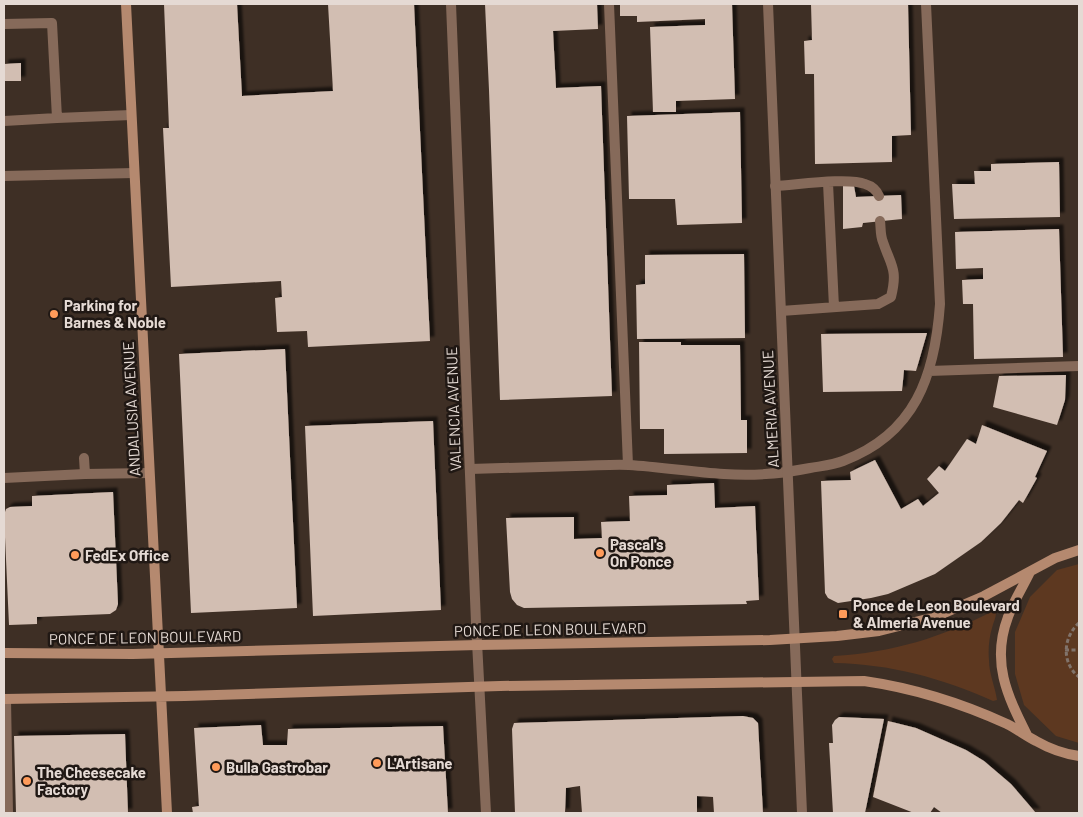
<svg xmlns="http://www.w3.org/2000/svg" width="1083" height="817" viewBox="0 0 1083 817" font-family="Barlow,sans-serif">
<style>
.green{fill:#5d3820}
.building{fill:#d2beb2;filter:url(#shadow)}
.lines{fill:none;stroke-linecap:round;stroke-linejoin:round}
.path{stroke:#81736b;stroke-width:3;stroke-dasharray:4 2.5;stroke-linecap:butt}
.lane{stroke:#866a5a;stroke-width:10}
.street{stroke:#866a5a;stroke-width:10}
.secondary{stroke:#b5896f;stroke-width:10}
.poi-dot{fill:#ff9b5a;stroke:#201814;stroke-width:2}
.labels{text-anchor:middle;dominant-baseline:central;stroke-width:5;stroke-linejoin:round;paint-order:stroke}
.poi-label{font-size:15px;font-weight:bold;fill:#e5dad4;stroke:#201814;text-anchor:start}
.street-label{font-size:15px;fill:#e5dad4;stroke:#201814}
</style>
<defs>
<filter id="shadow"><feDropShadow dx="4.5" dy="-4.5" stdDeviation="1" flood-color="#0009"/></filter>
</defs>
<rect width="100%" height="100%" fill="#3e2f25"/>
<path class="green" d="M1079,564V743L1056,736L1024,705L1015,674V632L1030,597L1057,570Z
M993,611L996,613C996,618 993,623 992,628C989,638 988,650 989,660C989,674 995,686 997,700L993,701C942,678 890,664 834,663L832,659L834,656C891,653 943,637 993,611Z"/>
<path class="building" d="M164,4H237L242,96L333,91L328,4H414L430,341L308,347L307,331L277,332L275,298L282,297L281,281L171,287L163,128H169Z
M485,4H597L598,29L553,31L556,88L601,86L612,396L500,400L489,90Z
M620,4H732L735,99L676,101V112H653L650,27L705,25V19L637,22V16H620Z
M811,4H908L911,135L892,136V162L815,164L814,74H805L804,41L812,40Z
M21,63V81H4V64Z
M740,112L742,223L677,225L675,199H629L627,116Z
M1059,162L1060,217L954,219L952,184H975L974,171H991V164Z
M843,186H854L856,197L901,195L902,219L863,223L862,227L843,229Z
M1059,229L1063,357L974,359L973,304H963L962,280L983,279V268L956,269L955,232Z
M744,254L745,338L637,339L636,285L645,284V255Z
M927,333L916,371L904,370L902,391L823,392L821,334Z
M639,342H681V345H740L741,420H747V453L664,454V429H640Z
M285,349L297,608L191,613L179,354Z
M1066,375L1065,400L1057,425L993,407L999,376Z
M433,421L441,610L313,616L305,426Z
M982,425L1047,451L1035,477L1037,478L1023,503L1019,500L1001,523L981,542L935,574L888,594L871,598L838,603L828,598L825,593L821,481L851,480L850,472L875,460L901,509L918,499L923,506L939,493L927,479L939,466L945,471L967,439L976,444Z
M714,483L715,508L755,506L759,600L746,601L747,604L524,608L517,605L512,599L510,592L506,518L574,517V539L602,538L601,522L630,521L629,496L667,495V485Z
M113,492L118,604L116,610L110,614L37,617V624L9,625L4,515L6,509L10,507L32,506V496Z
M743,716L753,718L758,723L763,813H714L713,797L697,796V813H582L580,786L566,788L565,813H515L512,729L514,723Z
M839,717L884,719L865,813H833L829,743H833L832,725L835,720Z
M888,721L916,728L966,750L984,761L1011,784L1036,813H942L934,807L930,813H914L873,797Z
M261,725L263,745H287L288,729L443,726L448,813H193L192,807L199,806L194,728Z
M125,734L128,813H16L14,736Z"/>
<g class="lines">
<path class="path" d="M1079,623C1063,637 1061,663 1079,677
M1065,650H1079"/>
<path class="lane" d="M609,4L628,465
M4,24L52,23L57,118L4,121
M57,118L131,115
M4,176L134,173
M828,183L834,307
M775,186C796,185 848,177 865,184C872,186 876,189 879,196
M781,311L878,304L891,297C898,269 891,266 883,242C880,235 881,228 880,221
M929,371L1079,366
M84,458L85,474L149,473
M470,469C506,468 541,467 576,466C594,466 612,464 629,465C661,467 692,472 724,474C753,476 781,474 810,468C821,466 833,465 843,461C915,434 935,376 940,304L926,4
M4,478L85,474
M6,699L8,813"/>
<path class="street" d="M451,4L476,623L486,813
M768,4L802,813"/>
<path class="secondary" d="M126,4L167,813
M4,653L133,654L478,645L770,640L837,636L879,631L935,617L984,596L1055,558L1079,550
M4,699L185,696L500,686L864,681C913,688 961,703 1007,724C1017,729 1026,736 1036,741C1050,749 1064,754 1079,756
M1027,735C1007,695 991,662 1008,617C1013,602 1023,587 1030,572"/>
</g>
<g class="poi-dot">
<circle cx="54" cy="314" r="5"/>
<circle cx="600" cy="553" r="5"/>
<circle cx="75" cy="555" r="5"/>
<rect x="838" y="609" width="10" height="10" rx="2.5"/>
<circle cx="377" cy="763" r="5"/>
<circle cx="216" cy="767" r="5"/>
<circle cx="27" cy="781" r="5"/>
</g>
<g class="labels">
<g class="poi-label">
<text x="64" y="305">Parking for<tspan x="64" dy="17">Barnes &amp; Noble</tspan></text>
<text x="610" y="544">Pascal's<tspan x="610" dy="17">On Ponce</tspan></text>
<text x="85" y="555">FedEx Office</text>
<text x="853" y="605">Ponce de Leon Boulevard<tspan x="853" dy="17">&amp; Almeria Avenue</tspan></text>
<text x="387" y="763">L'Artisane</text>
<text x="226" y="767">Bulla Gastrobar</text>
<text x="37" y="772">The Cheesecake<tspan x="37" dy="17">Factory</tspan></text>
</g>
<g class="street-label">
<text transform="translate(131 409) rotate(-93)">ANDALUSIA AVENUE</text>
<text transform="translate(453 409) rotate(-92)">VALENCIA AVENUE</text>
<text transform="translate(770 409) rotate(-93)">ALMERIA AVENUE</text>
<text transform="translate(550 629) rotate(-1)">PONCE DE LEON BOULEVARD</text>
<text transform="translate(145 637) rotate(-1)">PONCE DE LEON BOULEVARD</text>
</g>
</g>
<rect width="1083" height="817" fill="none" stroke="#e5dad4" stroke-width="10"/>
</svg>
